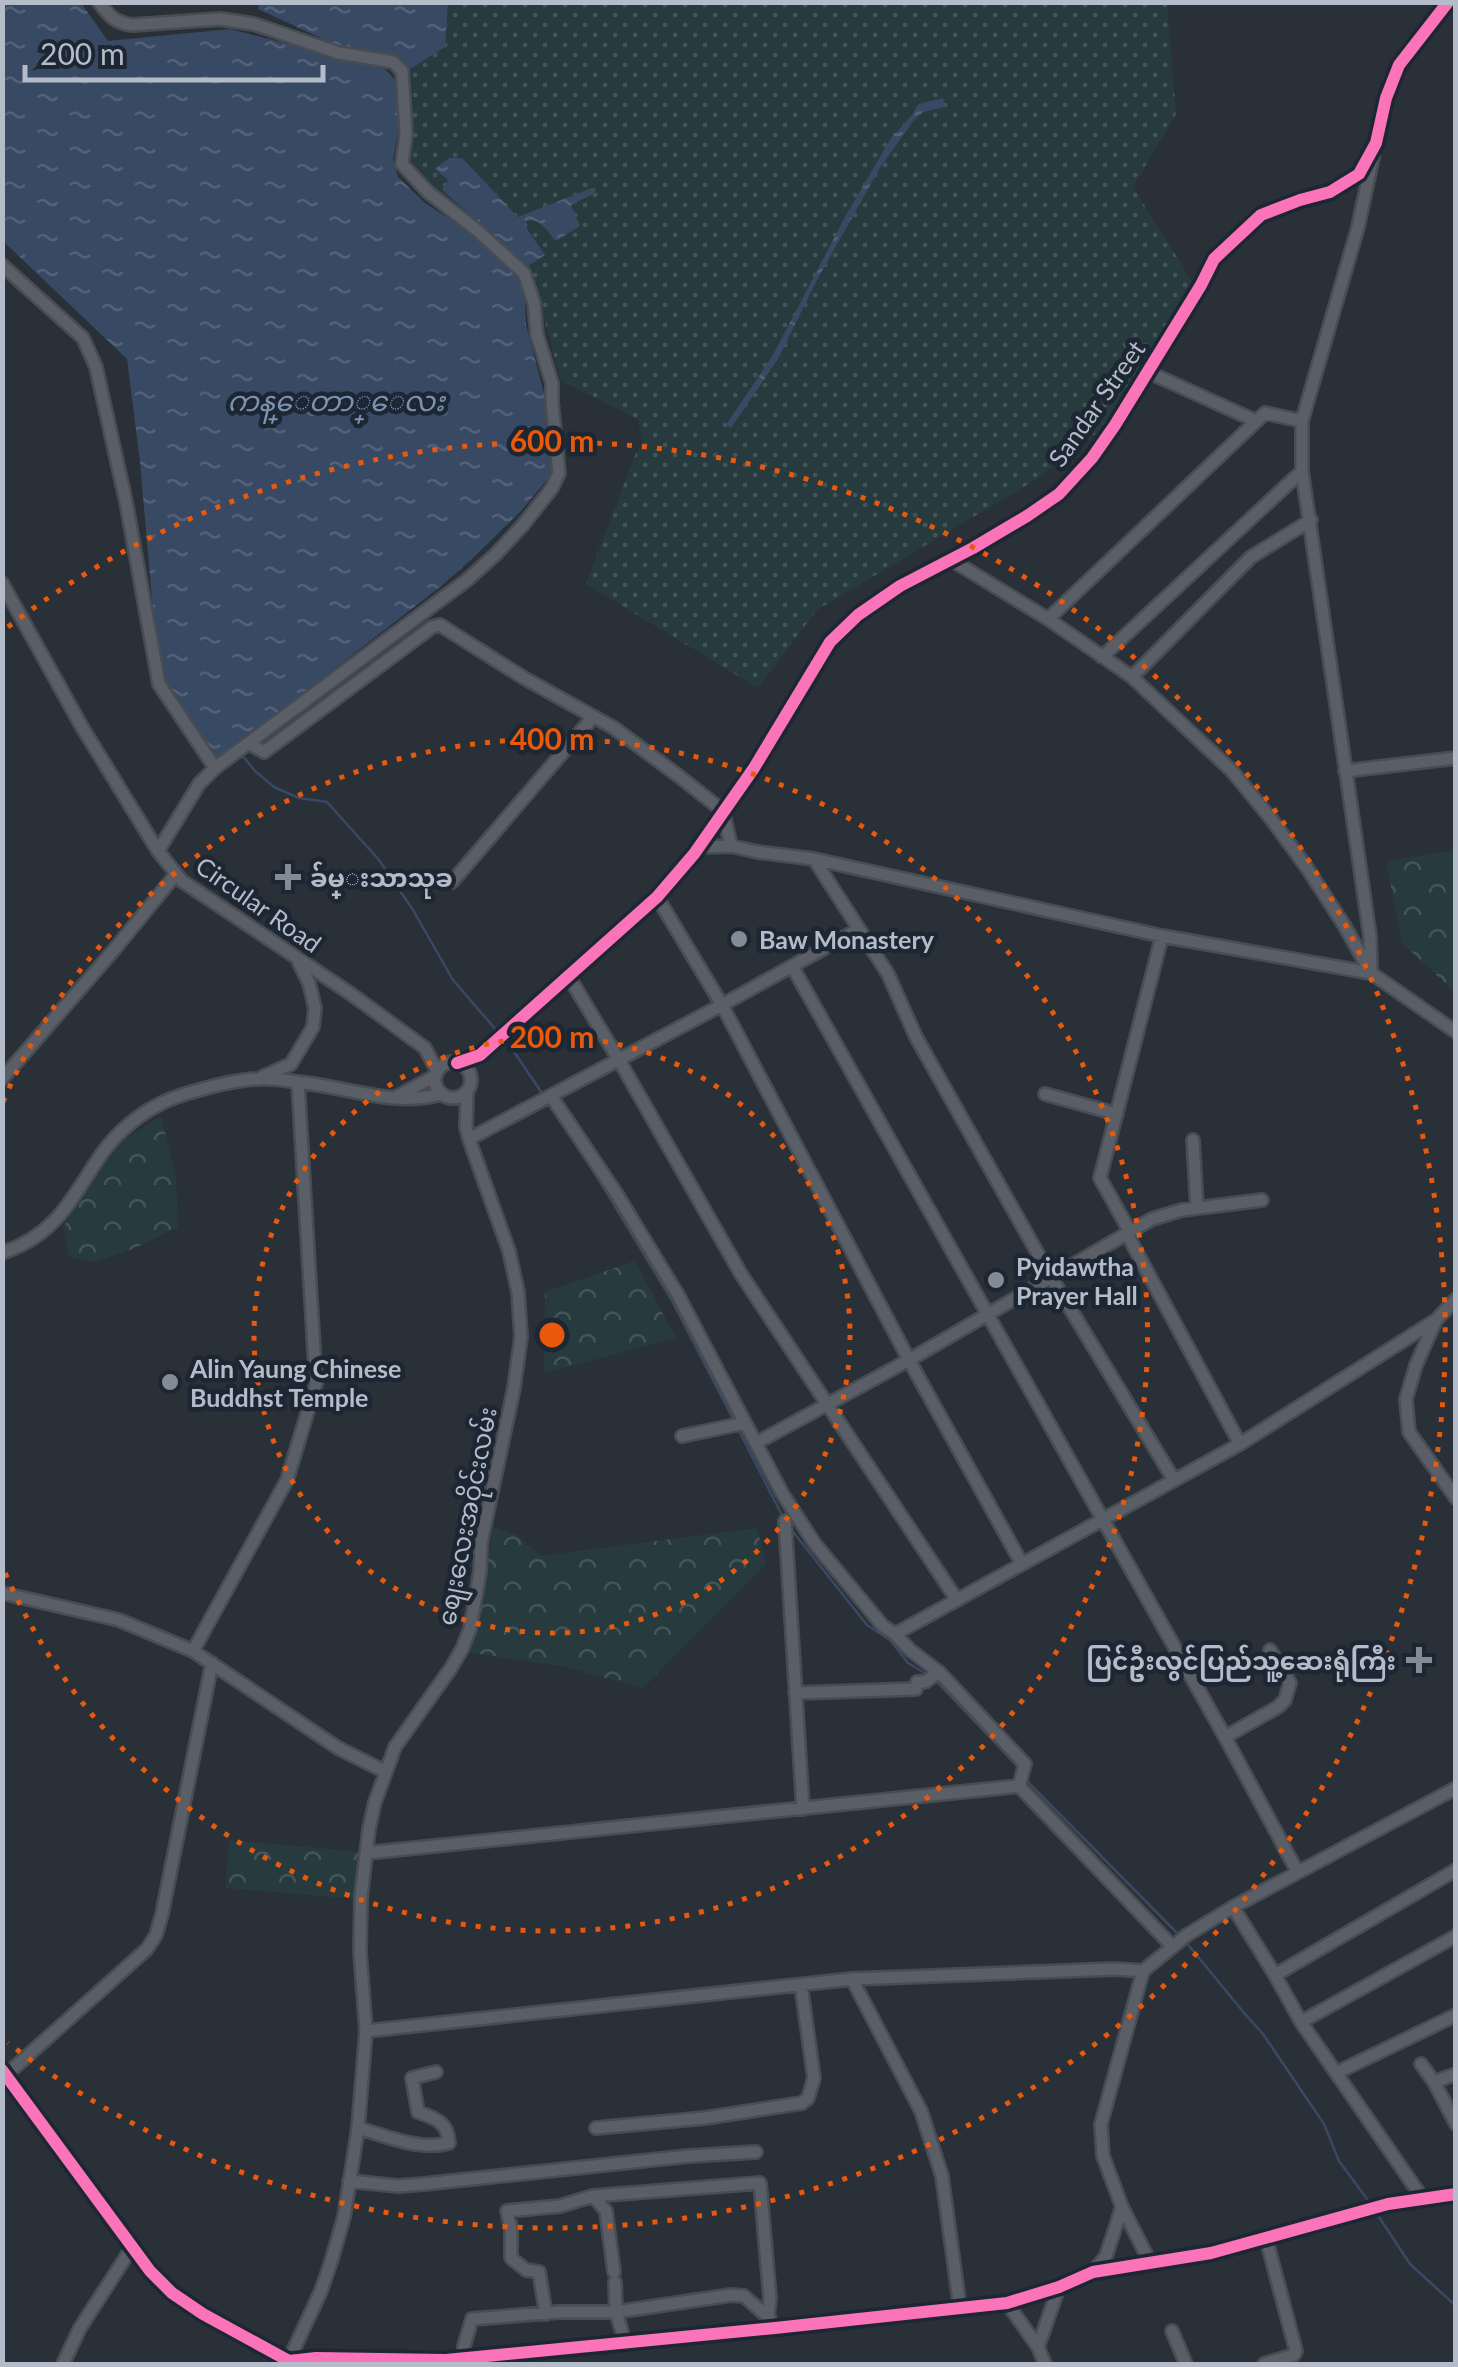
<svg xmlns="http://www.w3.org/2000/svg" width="1458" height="2367" viewBox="0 0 1458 2367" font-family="Lato,'Noto Sans Myanmar',sans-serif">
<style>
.grass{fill:url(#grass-dots)}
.park{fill:url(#park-crowns)}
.water{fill:url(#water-ripples)}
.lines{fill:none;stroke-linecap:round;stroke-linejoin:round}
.stream{stroke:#384963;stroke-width:2.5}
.minor-casing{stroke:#484c53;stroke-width:16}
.minor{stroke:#5a5e66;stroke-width:11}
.cycleway-casing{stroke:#1d2633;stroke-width:19}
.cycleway{stroke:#fb73b8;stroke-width:12}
.ring{fill:none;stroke:#e8590c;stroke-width:5;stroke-dasharray:5 10}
.poi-dot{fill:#848b96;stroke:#1d2633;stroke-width:4}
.labels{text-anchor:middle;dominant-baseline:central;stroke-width:9;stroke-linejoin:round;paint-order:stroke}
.street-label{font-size:25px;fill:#b4bcc9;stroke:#1d2633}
.poi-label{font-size:25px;font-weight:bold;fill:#b4bcc9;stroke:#1d2633;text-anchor:start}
.water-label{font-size:28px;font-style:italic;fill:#7c92b1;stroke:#1d2633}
.centre{fill:#e8590c;stroke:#1d2633;stroke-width:5}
.ring-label{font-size:30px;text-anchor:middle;font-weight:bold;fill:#e8590c;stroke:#1d2633;stroke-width:9;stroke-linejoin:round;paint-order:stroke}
</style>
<defs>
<pattern id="grass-dots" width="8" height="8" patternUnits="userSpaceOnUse" patternTransform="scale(2.5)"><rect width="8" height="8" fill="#273a3e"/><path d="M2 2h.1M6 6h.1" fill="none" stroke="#445559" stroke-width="1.8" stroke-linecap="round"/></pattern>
<pattern id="park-crowns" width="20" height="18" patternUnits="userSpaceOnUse" patternTransform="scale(2.5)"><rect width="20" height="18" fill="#273a3e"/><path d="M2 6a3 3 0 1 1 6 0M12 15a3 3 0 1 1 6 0" fill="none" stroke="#445559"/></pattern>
<pattern id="water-ripples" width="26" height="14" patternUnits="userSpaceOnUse" patternTransform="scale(2.5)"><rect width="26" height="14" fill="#384963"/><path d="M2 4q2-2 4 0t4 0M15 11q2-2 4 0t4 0" fill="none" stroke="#526178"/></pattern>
</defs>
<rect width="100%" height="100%" fill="#2a3038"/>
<path class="grass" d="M448,3H1167L1176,114L1133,187L1192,281L1107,425L1034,481L817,610L758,688L586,584L635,455L642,443L638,419L561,381L532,274L407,164L404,73L445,47Z"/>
<path class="park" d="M1455,850H1456L1455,992L1402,943L1386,861Z
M161,1116L176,1177L178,1227L133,1249L96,1262L69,1257L63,1227L105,1161L128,1137Z
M635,1261L676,1338L544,1373L545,1292Z
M493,1527L517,1535L540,1556L757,1528L766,1564L643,1688L561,1666L466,1652L474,1634Z
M229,1840L361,1852L357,1899L226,1888Z"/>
<path class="water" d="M260,2L448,3L445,47L404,73L391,55L336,45L258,9Z
M2,3H81L108,41L230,29L385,69L397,82L400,121L393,160L398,177L425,203L468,231L499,257L520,281L525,301L526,325L545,397L551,407L555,460L551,475L521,511L473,558L440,587L216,760L159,678L140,462L127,359L3,241Z
M943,98L945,107L923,112L915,119L881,166L817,280L778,359L731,428L726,425L773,355L845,217L891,138L913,114L918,104Z
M449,158H462L518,217L594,187L596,190L593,194L571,205L580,226L556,241C546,231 540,214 523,223L545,255L528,266L442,190L448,180L435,169Z"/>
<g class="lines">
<path class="stream" d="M242,755L255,771L274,787L299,798L327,802L379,860L413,910L453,980L497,1031
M506,1040L544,1096
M582,1152L672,1301L733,1419
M739,1431L783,1517
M790,1528L867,1625L890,1640L908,1663L926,1674
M937,1682L1017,1766
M1027,1781L1180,1936
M1185,1941L1245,2014L1263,2034L1324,2124L1339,2161L1370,2203
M1377,2214L1410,2264L1456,2306"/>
<defs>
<path id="minor" d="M99,2C109,16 115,23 133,25L220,19L254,24L339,53L393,62L402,71L403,85L406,134L402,164L428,192L478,231L524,273L534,303L537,335L552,383V402L559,473L552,488L523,525L496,554L467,580L215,768L199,784L158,851
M2,265L83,338L96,367L126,502L159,684L215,768
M1148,372L1256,421
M950,559L1048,619L1132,677L1232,771L1272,820L1307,868L1344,925L1371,973
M2,583L82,727L158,851L182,881L351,994L425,1048L437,1071
M1048,619L1265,413L1302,421
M1102,657L1302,471
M1132,677L1251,557L1311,520
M250,744L264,752L432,627L440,625L524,678L614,728L680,777L723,811L731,846
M1345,771L1456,758
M699,847L731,846L758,852L814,859L1162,936L1371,973L1456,1032
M814,859L888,974L916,1037L1051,1277L1174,1480
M452,882L593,717
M657,897L722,1005L909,1360L1022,1564
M792,966L1225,1737L1297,1871
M1371,973L1370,936L1302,471V421L1358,227L1373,157
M569,977L619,1060L741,1274L957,1600
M435 1080a18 18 0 1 1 36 0a18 18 0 1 1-36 0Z
M457,1063L480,1055L657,897L694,854L754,768L830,642L858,615L900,586L973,548L1027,516L1059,494L1092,458L1115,425L1201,285L1214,259L1261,215L1300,200L1330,192L1359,174L1376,143L1386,98L1399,65L1448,2
M262,1077L291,1064L313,1027L315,1008L309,983L299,963
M2,1079L113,951L176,874
M1045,1094L1117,1114
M551,1096L616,1193L678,1295L782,1493L815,1544L883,1626L895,1634L910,1650L939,1672L1025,1764L1019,1786L1172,1946
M396,1097L435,1076
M469,1139L722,1005L859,929
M1193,1140L1197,1208
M1130,1232L1100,1178L1162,936
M1127,1234L1240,1444
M2,1253C59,1234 72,1196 103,1152C118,1132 139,1114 162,1103C182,1093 236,1079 259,1079C273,1078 290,1081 305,1083C350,1088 396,1107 441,1094
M1436,1320L1416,1365L1406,1399L1409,1432L1456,1498
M682,1436L745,1423
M756,1443L909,1360L1152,1219L1182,1210L1262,1200
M785,1521L803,1809
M2,1593L119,1620L193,1651L338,1748L384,1771
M895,1634L1240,1444L1436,1320L1456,1299
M193,1651L287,1480L316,1384L298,1083
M795,1693L916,1689L917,1682H925L939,1672
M1225,1737L1278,1707L1285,1700L1290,1683L1270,1650
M366,1853L1019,1786
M1233,1907L1275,1975L1301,2022L1423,2199
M1275,1975L1456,1870
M852,1979L921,2111L942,2176L960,2308
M1301,2022L1456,1936
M366,2031L852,1979L1115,1969L1143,1971
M1421,2064L1434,2082L1456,2124
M2,2070L150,2271L172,2293L203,2314L289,2361L316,2358L446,2360L775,2328L1007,2303L1059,2287L1093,2272L1211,2253L1388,2204L1456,2194
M1336,2073L1456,2015
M2,2075H6L147,1949L156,1935L162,1914L212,1663
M1434,2082L1456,2074
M358,2128C387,2136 419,2151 449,2143C448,2122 435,2118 418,2112L412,2078L436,2072
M596,2128L705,2118L802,2103L808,2098L814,2078L801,1985
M349,2181L398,2186L424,2184L689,2156L756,2152
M1122,2207L1150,2262
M614,2272L606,2211L593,2196L760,2183L770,2298L768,2316
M1093,2272L1106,2256L1122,2207L1103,2156L1101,2124L1143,1971L1187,1935L1233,1907L1456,1788
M1007,2303L1038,2347
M546,2314L539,2272L526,2270L511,2258V2228L507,2211L560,2206L593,2196
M1172,2331L1186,2364
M625,2342L616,2312L731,2295L744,2296L770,2319
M464,2358V2346L472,2319L559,2312H616L615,2282
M63,2364L80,2328L133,2246
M287,2364L321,2291L331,2262L344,2217L358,2128L366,2031L360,1952L361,1897L369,1829L375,1802L395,1747L451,1668L462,1649L470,1629L480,1572L481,1543L514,1388L521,1337L518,1292L509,1251L469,1139L466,1127L467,1091
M1045,2364L1038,2347L1059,2287
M1264,2364L1294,2355L1296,2351L1266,2238"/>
</defs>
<use href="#minor" class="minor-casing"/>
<use href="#minor" class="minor"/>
<defs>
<path id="cycleway" d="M457,1063L480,1055L657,897L694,854L754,768L830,642L858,615L900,586L973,548L1027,516L1059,494L1092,458L1115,425L1201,285L1214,259L1261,215L1300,200L1330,192L1359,174L1376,143L1386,98L1399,65L1448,2
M2,2070L150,2271L172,2293L203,2314L289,2361L316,2358L446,2360L775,2328L1007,2303L1059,2287L1093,2272L1211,2253L1388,2204L1456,2194"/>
</defs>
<use href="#cycleway" class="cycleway-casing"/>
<use href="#cycleway" class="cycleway"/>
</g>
<g class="ring">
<circle cx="552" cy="1335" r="298"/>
<path d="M3 1102A596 596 0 1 1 3 1568"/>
<path d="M8 627A893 893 0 1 1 8 2043"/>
</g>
<g class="poi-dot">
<path d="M283 862h10v10h10v10h-10v10h-10v-10h-10v-10h10z"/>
<circle cx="739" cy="939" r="10"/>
<circle cx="996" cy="1280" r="10"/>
<circle cx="170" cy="1382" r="10"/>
<path d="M1414 1645h10v10h10v10h-10v10h-10v-10h-10v-10h10z"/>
</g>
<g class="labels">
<g class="street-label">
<text transform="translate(1096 403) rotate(-55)">Sandar Street</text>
<text transform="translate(259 904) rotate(35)">Circular Road</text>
<text transform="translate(466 1516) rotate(-79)">စျေးလေးအဝိုင်းလမ်း</text>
</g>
<g class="poi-label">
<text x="310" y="877">ခ်မ္းသာသုခ</text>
<text x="759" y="939">Baw Monastery</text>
<text x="1016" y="1266">Pyidawtha<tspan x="1016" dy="29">Prayer Hall</tspan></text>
<text x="190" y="1368">Alin Yaung Chinese<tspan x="190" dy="29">Buddhst Temple</tspan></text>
<text x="1396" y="1660" text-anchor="end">ပြင်ဦးလွင်ပြည်သူ့ဆေးရုံကြီး</text>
</g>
<g class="water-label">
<text x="336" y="400">ကန္ေတာ္ေလး</text>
</g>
</g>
<circle cx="552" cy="1335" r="15" class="centre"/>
<g class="ring-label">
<text x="552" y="452">600 m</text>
<text x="552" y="750">400 m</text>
<text x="552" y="1048">200 m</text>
</g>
<rect width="1458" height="2367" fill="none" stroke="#b4bcc9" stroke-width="10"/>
<path d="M25 65v15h298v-15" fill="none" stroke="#b4bcc9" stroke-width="5"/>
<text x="40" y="65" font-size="30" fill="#b4bcc9" stroke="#1d2633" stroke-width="8" paint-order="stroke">200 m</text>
</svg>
